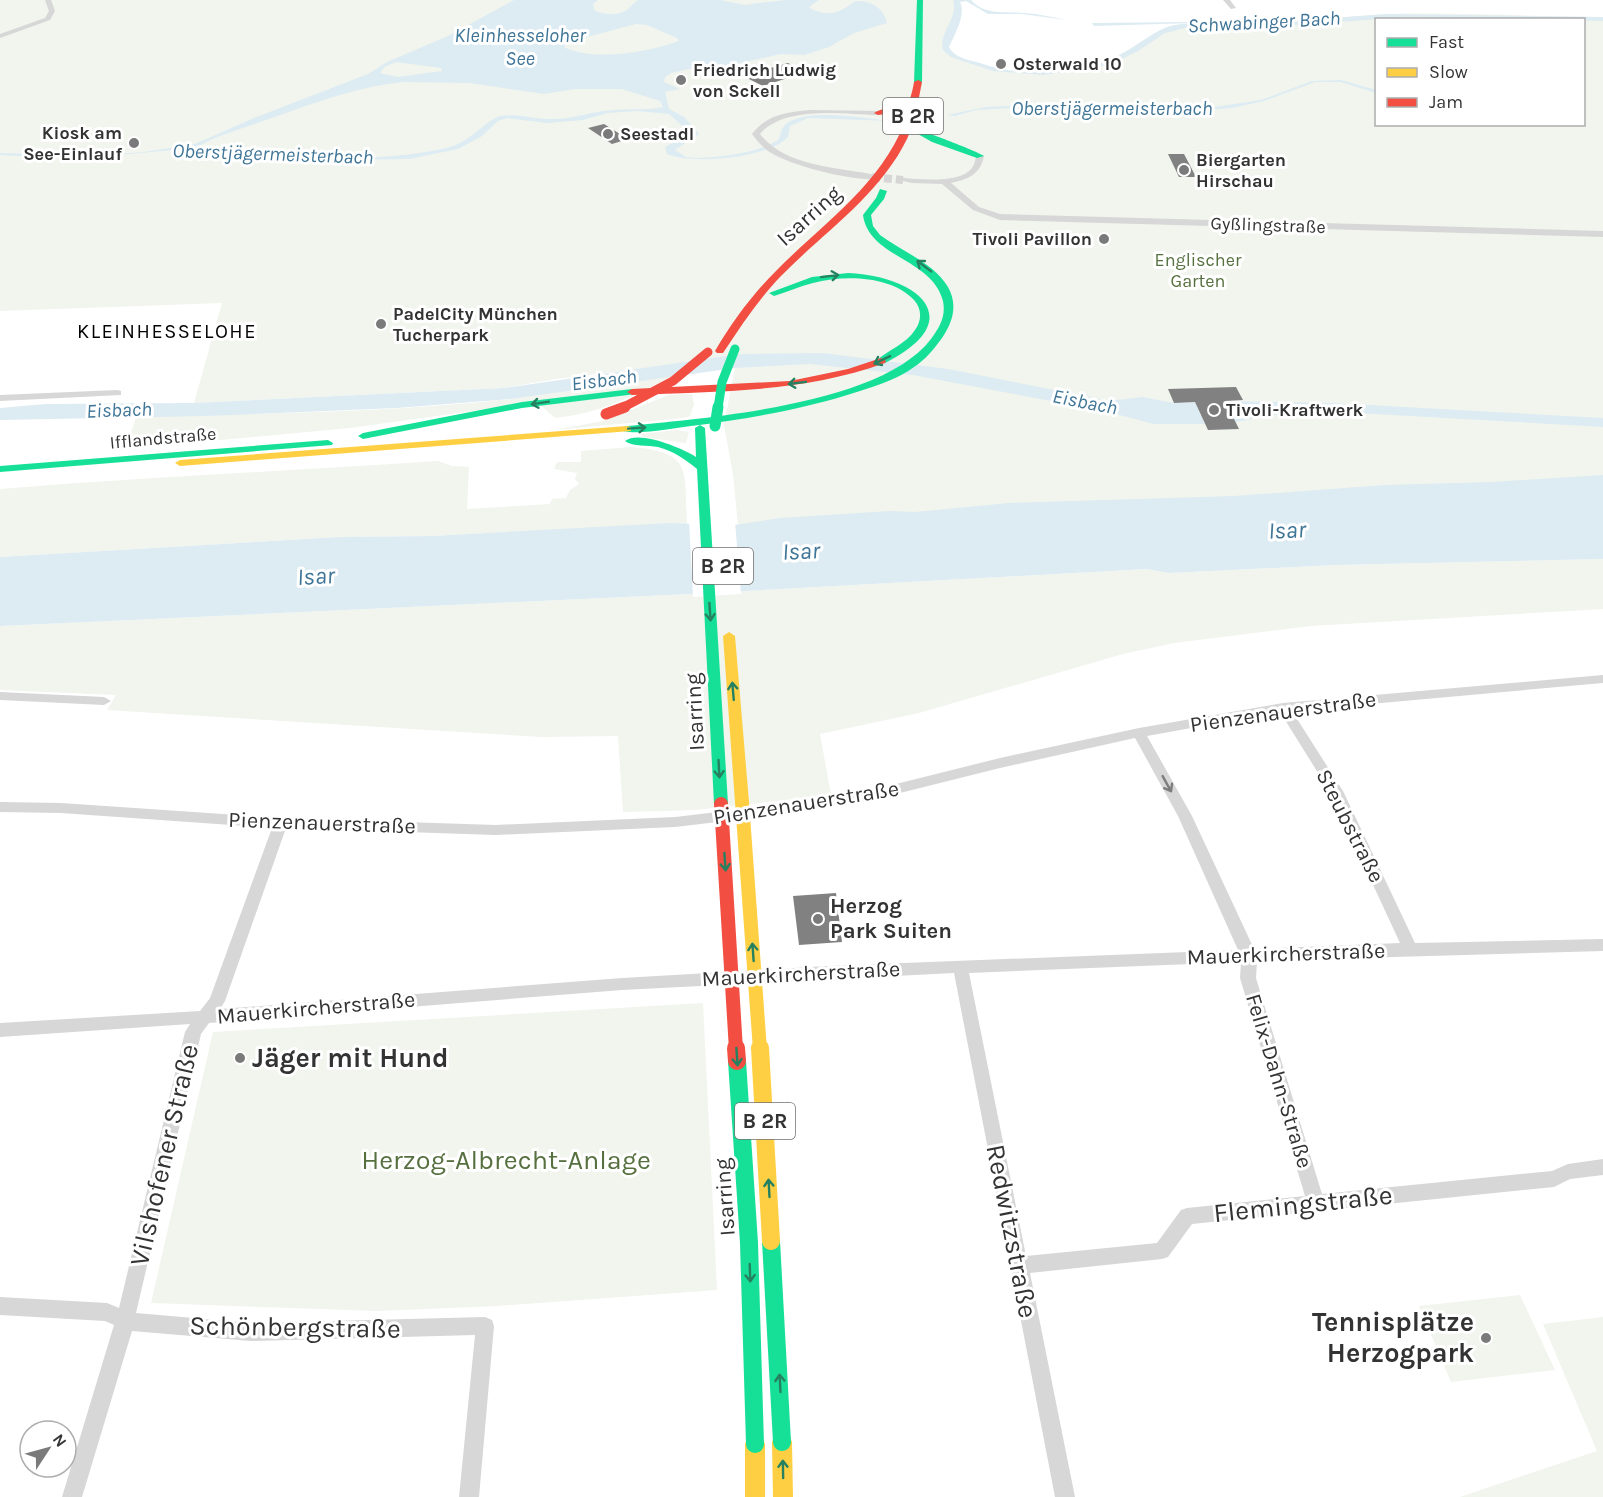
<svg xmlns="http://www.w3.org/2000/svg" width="1603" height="1497" viewBox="0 0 1603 1497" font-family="Karla,sans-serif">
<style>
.green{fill:#f1f5ed;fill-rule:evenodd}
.water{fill:#ddebf3;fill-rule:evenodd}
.pier{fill:#fff}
.building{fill:#818181}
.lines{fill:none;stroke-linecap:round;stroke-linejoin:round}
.street-tunnel{stroke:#d6d6d6;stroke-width:8;stroke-dasharray:8 4;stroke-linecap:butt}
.street{fill:#d7d7d7;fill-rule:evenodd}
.fast{fill:#16e098;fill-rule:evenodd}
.slow{fill:#ffcf43;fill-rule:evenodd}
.jam{fill:#f24e42;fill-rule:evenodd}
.fast-bridge-far2{stroke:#16e098;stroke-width:9}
.fast-bridge-far1{stroke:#16e098;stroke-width:11}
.fast-bridge{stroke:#16e098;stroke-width:18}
.slow-bridge-far1{stroke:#ffcf43;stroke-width:14}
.slow-bridge{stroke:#ffcf43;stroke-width:18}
.jam-bridge-far3{stroke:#f24e42;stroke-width:9}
.jam-bridge-far2{stroke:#f24e42;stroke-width:11}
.jam-bridge-far1{stroke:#f24e42;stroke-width:14}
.jam-bridge{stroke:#f24e42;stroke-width:18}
.oneway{stroke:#268160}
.oneway2{stroke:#7d7d7d}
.poi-dot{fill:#7a7a7a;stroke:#fff;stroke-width:2}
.labels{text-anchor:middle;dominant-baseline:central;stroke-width:6;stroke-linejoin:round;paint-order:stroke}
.far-poi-label{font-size:18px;font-weight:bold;fill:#333;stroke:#fff;text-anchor:start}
.far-street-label{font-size:18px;fill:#333;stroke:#fff}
.far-park-label{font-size:18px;fill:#56703f;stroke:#fff}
.far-water-label{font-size:20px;font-style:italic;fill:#3f7597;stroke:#fff}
.far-neighbourhood-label{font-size:20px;letter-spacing:1.5px;fill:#000;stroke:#fff}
.shield{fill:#fff;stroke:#707070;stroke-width:1.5}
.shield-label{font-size:21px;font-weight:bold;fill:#333}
.street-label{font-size:22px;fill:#333;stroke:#fff}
.poi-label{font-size:22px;font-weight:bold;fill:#333;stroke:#fff;text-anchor:start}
.water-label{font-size:24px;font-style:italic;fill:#3f7597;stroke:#fff}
.near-poi-label{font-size:27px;font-weight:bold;fill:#333;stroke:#fff;text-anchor:start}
.near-street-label{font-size:27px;fill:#333;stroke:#fff}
.near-park-label{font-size:27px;fill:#56703f;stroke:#fff}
</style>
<rect width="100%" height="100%" fill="#fff"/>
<path class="green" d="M0,0H971L960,2C966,16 955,33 949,47C956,64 1010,71 1028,72C1057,73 1091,69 1117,56C1138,46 1158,27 1181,24C1218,20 1253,22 1290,21C1323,20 1356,15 1390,14C1461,12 1532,17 1603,17V478L738,526L733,474L724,425L735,368L686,363L556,379L504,388L194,403L222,303L0,311ZM1376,20H1584V124H1376Z
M673,376C636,395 598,414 555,418L537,402L350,428L126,449L136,417C260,413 386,413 510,399C564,392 619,383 673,376Z
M692,394L694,404L690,416L684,418L554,430L603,421L669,395Z
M676,430L689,432L686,443L642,437L641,434Z
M631,447C694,452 684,471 687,523L432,536L339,537L0,557V489C146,477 292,471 438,461L452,466L469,467L467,509L550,504L552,499L566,498L570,490L579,484L575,479L577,473L554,469L557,462H581V451Z
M1603,559V609L1311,626L1174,643L1123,654L919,713L820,734L831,795L695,810L623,812L618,736L541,737L107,710L116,695L0,690V626L690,594L1147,569L1169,573L1336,565Z
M703,1003L717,1290L498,1306L377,1311L151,1303L213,1032Z
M1520,1295L1555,1370L1451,1382L1419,1306Z
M1603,1317V1497H1460L1597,1451L1543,1324Z"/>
<path class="water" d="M514,0H598L593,4L594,10C602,15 618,16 627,10C631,7 633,3 638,0H720L744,5L785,0H819L809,7C819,15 835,15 845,8C849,6 852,2 856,1C872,0 884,9 887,23L854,33L829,47L804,55L781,54L722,67L689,69L671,73L665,77L664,82L680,89L665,92L669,109L684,117L699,134L675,150L686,157L695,158C721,157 756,154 778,140C782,134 780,129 786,124C808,107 865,119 892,121L808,118L790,126L788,137C768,158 694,165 667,154L665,147L688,134V131L669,114L637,111L607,113L583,120L547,123L507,118L498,121L482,136L458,149L409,159L294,161L193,148L77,159L0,155V153L89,156L144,152L195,144L254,118L368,74L387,62L448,36ZM636,24L647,25L677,38L679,41C649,52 593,62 564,47L568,42ZM396,62L441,68L442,71L398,77L380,73L384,67ZM403,82L470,83L544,94L575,89H622L660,101L663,107C644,111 623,108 604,111C586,113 569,120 551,119C534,119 517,113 501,116C486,119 470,143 447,148C367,166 279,155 198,147C211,138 226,134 240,129C295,111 346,88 403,82Z
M953,0H971C986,16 1004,11 1024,13C1038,14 1052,17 1066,20L1022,14H988L966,1L960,2C966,16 955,33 949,47C954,58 969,60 980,63C1022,78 1075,75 1115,57C1134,49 1149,34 1167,27C1176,24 1186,24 1194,23L1094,26L1092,23L1290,21L1388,14L1603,17V21L1410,17L1293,25L1189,27L1165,33L1138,51L1110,65L1043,75L993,71L951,57L943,50C938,33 959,18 953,0Z
M1341,80L1376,90V93L1341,82H1315L1264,101L1232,108L1195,111L1141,108L1056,114L1011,108L976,110L955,116L947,115L986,107L1011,106L1055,111L1140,107L1208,108L1261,100L1312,81Z
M823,353L948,369L1110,401L1142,397L1174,403L1195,402L1205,424H1154L1104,411L913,375L810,364L735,368L511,399L397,408L206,416L0,420V408L46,404L194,403L504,388L740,354Z
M1225,401L1332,403L1603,418V427L1304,410L1235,422Z
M1603,475V559L1336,565L1169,573L1147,569L690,594L0,626V557L339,537L432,536L671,523L735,525L780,518L890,511L915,512L1009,503L1234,496L1385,485L1491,482Z"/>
<path class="pier" d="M689,520L735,522L741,594L693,597Z"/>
<path class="building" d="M788,63L806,72L763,86L743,76Z
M604,124L628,139L612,144L588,128Z
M1168,154H1184L1196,177H1179Z
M1236,387L1243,400L1225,401L1239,429L1208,430L1195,402L1174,403L1168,389Z
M836,893L842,942L799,945L793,896Z"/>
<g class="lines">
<path class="street-tunnel" d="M872,177L903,180"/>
<path class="street" d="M45,0H51L55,11L50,20L0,38V34L45,18L49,11Z
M1223,0H1230L1236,8L1231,9Z
M811,110L878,111L882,113L878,115C844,114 784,105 760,134C785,167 838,167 875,175V179C851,181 794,166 773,154C764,149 758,142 752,134C767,114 788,112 811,110Z
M977,154L984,156C980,175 968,179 951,183L979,207L1000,214L1603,231V237L1000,220L973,210L942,184L912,183L899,180L903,178C921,179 960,184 972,168C975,164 975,159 977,154Z
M117,390L121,391V395L0,401V395Z
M1603,675V683L1292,711L1343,791L1415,943L1603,939V951L1257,961L1256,978L1322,1194L1552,1171L1568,1164L1603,1159V1175L1570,1179L1554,1187L1192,1224L1168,1257L1162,1259L1030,1273L1075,1497H1055L954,973L622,990L209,1023L201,1034L136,1313L251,1323L485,1317L492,1320L494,1326L479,1497H459L475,1335L251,1341L132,1331L82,1497H62L114,1325L105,1321L0,1315V1297L107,1303L119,1308L185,1032L190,1024L0,1037V1023L200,1011L210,998L272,828L61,813L0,812V802L61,803L281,818L496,825L675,817L760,807L884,787L1000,758L1139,728L1283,703ZM1280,712L1330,792L1400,943L1254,949L1192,816L1147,736ZM1135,738L1178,816L1238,950L828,966L622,978L220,1009L225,1001L286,828L496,835L675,827L760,817L884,797L1000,768ZM1241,962L1240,978L1305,1196L1187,1208L1181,1210L1157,1243L1026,1256L969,973Z
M0,692L104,697L111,701L104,705L0,700Z"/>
<path class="fast" d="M917,0H923L922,82L918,84L914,82Z
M918,130C922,130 979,152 984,156L977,158L932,142L918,134Z
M880,189L887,191L884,199L871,215L873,226L880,235C901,251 934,263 948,287C958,305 953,322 942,338C934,349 925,360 914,367C898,379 878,385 860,391C805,409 748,419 691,426C672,428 641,435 623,431V427L627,426C706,418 881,405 931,339C940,327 946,316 943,301C932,258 869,258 863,215L876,198Z
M848,273C918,276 971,320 885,363L881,364L876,361C888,350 906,344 915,330C922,320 922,309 914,300C890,275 844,275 813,283C800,286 787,292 774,296L769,293L812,277Z
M632,389L636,390V394L522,408L363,439L358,436L363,433L522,402Z
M700,425L705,428L728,804L726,808H716L714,804L697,469C685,459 673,451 658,447C648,445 633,447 625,441C639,430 682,448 696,457L695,428Z
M328,440L333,443L332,445L0,472V466Z"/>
<path class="slow" d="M627,426L631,427V431L180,466L175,463L180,460Z
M729,632L735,636L749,802L747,806H737L735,802L723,636Z
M782,1432L789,1435L792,1442L793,1497H773L772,1442L775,1435Z
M755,1434L762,1437L765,1444V1497H745V1444L748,1437Z"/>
<path class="jam" d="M918,80L922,82C918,101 916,120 907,139C879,196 824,232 781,276C758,300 741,326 723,353H717L715,351C732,322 752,295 776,271C827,219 885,183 909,111L878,115L874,113C899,99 907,123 914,82Z
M881,358L886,361L885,363C801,393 720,391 632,395L627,392L632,389L790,381L848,369Z"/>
<path class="fast-bridge-far2" d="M718,408L722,382L735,349"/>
<path class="fast-bridge-far1" d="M715,426L718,407"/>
<path class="fast-bridge" d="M737,1061L749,1243L755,1444
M771,1241L782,1442"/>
<path class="slow-bridge-far1" d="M742,802L760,1050"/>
<path class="slow-bridge" d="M760,1048L771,1241"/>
<path class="jam-bridge-far3" d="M622,408L673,381L708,352"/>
<path class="jam-bridge-far2" d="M606,414L625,407"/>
<path class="jam-bridge-far1" d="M721,804L736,1050"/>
<path class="jam-bridge" d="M736,1048L737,1061"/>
</g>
<defs><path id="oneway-shaft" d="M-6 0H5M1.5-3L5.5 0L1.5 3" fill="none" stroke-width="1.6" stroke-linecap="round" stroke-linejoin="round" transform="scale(1.5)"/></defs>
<g class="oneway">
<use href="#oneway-shaft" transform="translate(924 266) rotate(-143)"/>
<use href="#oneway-shaft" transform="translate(830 276) rotate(-7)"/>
<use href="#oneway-shaft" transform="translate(882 360) rotate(154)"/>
<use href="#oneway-shaft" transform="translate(797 383) rotate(173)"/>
<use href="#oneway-shaft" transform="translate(540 403) rotate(171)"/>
<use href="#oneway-shaft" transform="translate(637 428) rotate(-4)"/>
<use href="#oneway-shaft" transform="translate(710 612) rotate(86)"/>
<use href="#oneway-shaft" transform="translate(733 691) rotate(-95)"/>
<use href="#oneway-shaft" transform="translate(719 769) rotate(87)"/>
<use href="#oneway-shaft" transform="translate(725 862) rotate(86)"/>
<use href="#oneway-shaft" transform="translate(753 952) rotate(-94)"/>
<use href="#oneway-shaft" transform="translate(737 1057) rotate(86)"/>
<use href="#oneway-shaft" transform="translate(769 1188) rotate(-93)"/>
<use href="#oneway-shaft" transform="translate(750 1273) rotate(88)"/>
<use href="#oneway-shaft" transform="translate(780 1383) rotate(-93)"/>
<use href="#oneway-shaft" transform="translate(783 1469) rotate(-91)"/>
</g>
<use class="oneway2" href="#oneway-shaft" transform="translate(1167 784) rotate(61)"/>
<g class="poi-dot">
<circle cx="1001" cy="64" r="6"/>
<circle cx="681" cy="80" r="6"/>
<circle cx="608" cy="134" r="6"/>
<circle cx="134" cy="143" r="6"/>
<circle cx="1184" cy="170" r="6"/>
<circle cx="1104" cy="239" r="6"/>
<circle cx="381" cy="324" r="6"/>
<circle cx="1214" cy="410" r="6"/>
<circle cx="818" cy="919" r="6"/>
<circle cx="240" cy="1058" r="6"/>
<circle cx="1486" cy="1338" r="6"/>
</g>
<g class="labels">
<g class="far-poi-label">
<text x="1013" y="64">Osterwald 10</text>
<text x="693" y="70">Friedrich Ludwig<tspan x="693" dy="21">von Sckell</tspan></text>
<text x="122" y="133" text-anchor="end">Kiosk am<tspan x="122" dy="21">See-Einlauf</tspan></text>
<text x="620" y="134">Seestadl</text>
<text x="1196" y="160">Biergarten<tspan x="1196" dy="21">Hirschau</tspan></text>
<text x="1092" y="239" text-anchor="end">Tivoli Pavillon</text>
<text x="393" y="314">PadelCity München<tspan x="393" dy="21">Tucherpark</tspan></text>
<text x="1226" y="410">Tivoli-Kraftwerk</text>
</g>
<g class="far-street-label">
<text transform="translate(1268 225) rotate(2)">Gyßlingstraße</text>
<text transform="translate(163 438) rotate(-5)">Ifflandstraße</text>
</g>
<g class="far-park-label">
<text x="1198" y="260">Englischer<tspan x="1198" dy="21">Garten</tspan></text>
</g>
<g class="far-water-label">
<text transform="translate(1264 22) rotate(-3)">Schwabinger Bach</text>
<text x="520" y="35">Kleinhesseloher<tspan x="520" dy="23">See</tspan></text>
<text x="1112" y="108">Oberstjägermeisterbach</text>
<text transform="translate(273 154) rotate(2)">Oberstjägermeisterbach</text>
<text transform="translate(604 380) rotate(-7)">Eisbach</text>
<text transform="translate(1085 402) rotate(11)">Eisbach</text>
<text transform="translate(119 410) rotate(-2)">Eisbach</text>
</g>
<g class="far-neighbourhood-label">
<text x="167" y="331">KLEINHESSELOHE</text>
</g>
<g class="shield">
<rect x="883" y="98" width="60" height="36" rx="4.5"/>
<rect x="693" y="548" width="60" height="36" rx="4.5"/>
<rect x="735" y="1103" width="60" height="36" rx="4.5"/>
</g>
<g class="shield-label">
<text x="913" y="116">B 2R</text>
<text x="723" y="566">B 2R</text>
<text x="765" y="1121">B 2R</text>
</g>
<g class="street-label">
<text transform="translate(809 216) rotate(-42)">Isarring</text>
<text transform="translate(695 712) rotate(-93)">Isarring</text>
<text transform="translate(1283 712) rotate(-8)">Pienzenauerstraße</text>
<text transform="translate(806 803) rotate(-9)">Pienzenauerstraße</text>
<text transform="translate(322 823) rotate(2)">Pienzenauerstraße</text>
<text transform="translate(1350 826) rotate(63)">Steubstraße</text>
<text transform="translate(1286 954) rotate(-2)">Mauerkircherstraße</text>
<text transform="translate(801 974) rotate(-3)">Mauerkircherstraße</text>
<text transform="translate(316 1008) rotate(-5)">Mauerkircherstraße</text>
<text transform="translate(1279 1081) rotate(73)">Felix-Dahn-Straße</text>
<text transform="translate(725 1197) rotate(-94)">Isarring</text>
</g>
<g class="poi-label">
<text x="830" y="906">Herzog<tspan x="830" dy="25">Park Suiten</tspan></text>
</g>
<g class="water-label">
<text transform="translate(1287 530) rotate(-2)">Isar</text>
<text transform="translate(801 551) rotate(-2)">Isar</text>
<text transform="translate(316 576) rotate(-3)">Isar</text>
</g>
<g class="near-poi-label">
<text x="252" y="1058">Jäger mit Hund</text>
<text x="1474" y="1322" text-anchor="end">Tennisplätze<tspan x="1474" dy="31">Herzogpark</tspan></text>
</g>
<g class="near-street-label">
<text transform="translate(164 1155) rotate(-77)">Vilshofener Straße</text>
<text transform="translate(1303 1204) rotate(-6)">Flemingstraße</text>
<text transform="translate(1012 1231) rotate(79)">Redwitzstraße</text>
<text transform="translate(295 1327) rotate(1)">Schönbergstraße</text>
</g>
<g class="near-park-label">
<text x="506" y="1160">Herzog-Albrecht-Anlage</text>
</g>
</g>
<rect x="1375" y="18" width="210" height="108" fill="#ffffff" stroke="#adadad" stroke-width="1.5"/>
<rect x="1387" y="38" width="30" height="9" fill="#16e098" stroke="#adadad" stroke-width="1.5"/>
<text x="1429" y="48" font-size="18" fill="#333333">Fast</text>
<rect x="1387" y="68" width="30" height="9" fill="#ffcf43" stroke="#adadad" stroke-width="1.5"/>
<text x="1429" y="78" font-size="18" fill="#333333">Slow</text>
<rect x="1387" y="98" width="30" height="9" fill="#f24e42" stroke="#adadad" stroke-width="1.5"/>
<text x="1429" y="108" font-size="18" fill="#333333">Jam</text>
<g transform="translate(48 1449) rotate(54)"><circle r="28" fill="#ffffff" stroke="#adadad" stroke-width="1.5"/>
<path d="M0-4.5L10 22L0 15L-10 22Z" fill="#7a7a7a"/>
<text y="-9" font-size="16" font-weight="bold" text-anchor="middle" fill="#333333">N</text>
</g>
</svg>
